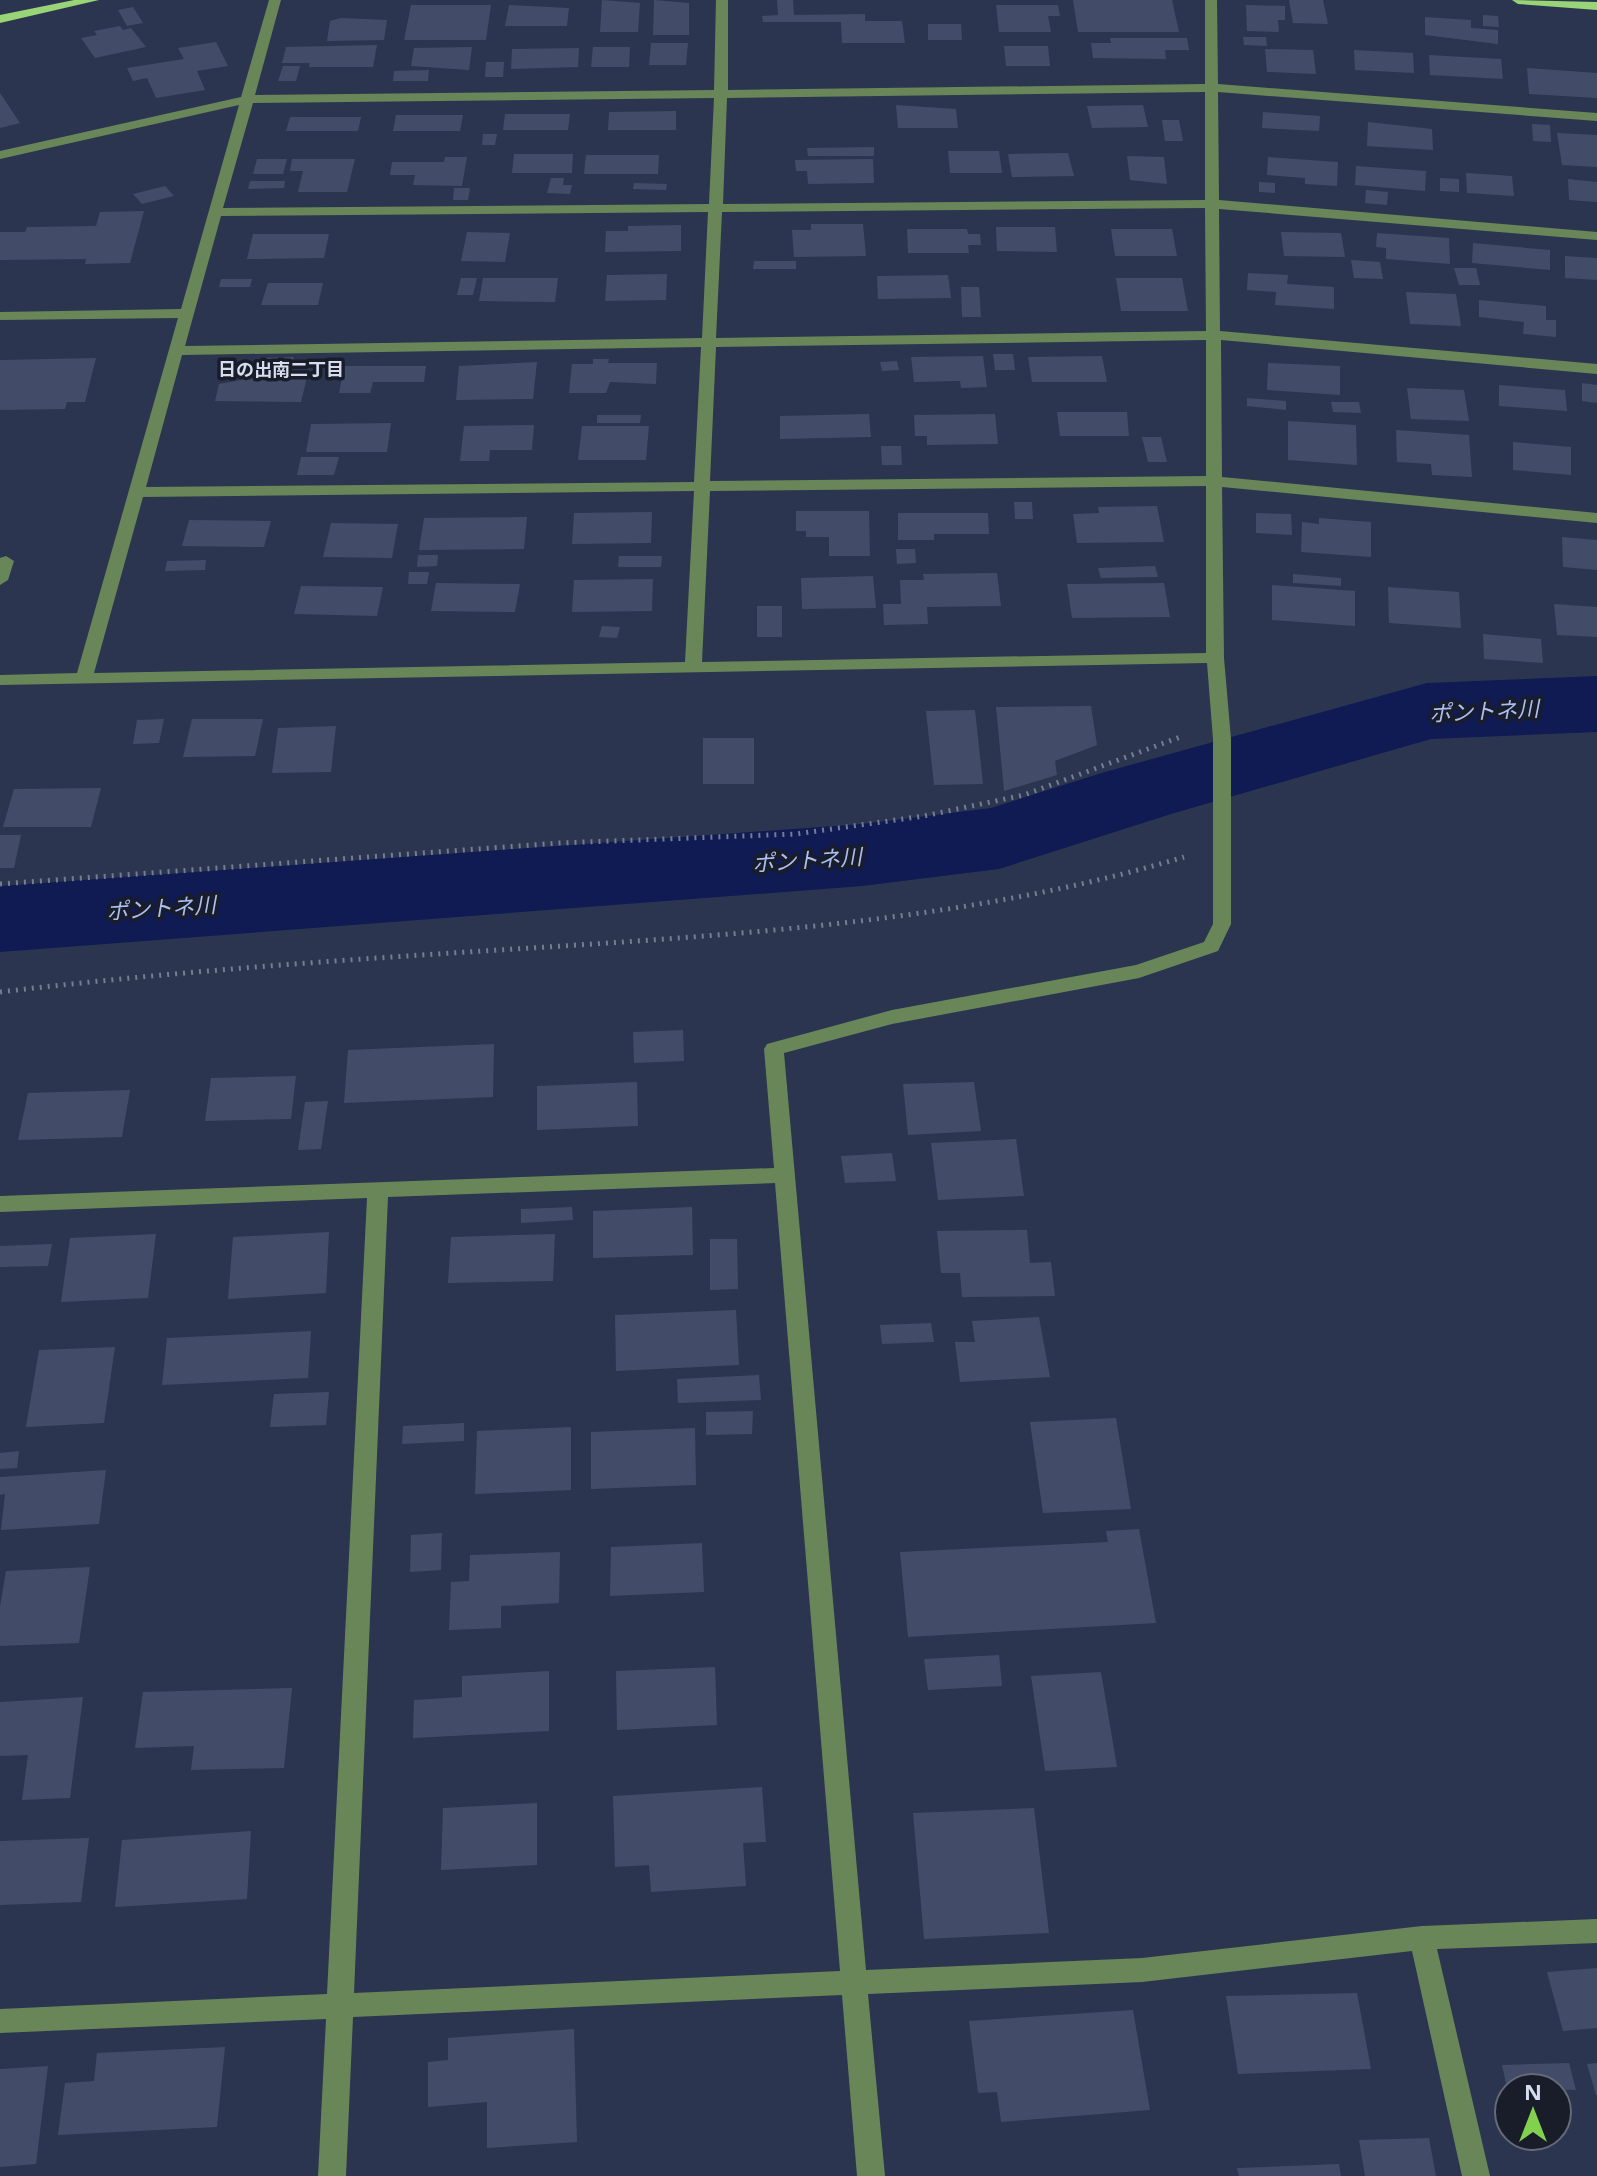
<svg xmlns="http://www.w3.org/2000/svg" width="1597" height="2176" viewBox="0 0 1597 2176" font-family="'Open Sans','Noto Sans JP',sans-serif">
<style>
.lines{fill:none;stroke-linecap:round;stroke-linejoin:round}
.river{fill:#101a53;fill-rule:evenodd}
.building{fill:#424c68}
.path{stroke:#757d93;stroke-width:5;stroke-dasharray:2 6;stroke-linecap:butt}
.minor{fill:#698659;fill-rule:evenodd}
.major{fill:#99d476;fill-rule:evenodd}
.labels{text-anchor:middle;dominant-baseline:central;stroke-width:7;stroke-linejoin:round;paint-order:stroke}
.far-neighbourhood-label{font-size:18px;font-weight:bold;fill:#d7ddee;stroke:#191d29}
.water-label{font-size:22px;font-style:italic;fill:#acbff5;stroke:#191d29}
</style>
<rect width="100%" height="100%" fill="#2c354f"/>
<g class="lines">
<path class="river" d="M1597,676V732L1431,739L1171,814L999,869L862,886L0,952V886L862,824L991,808L1105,772L1427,683Z"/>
</g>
<path class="building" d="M602,0L640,3L638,32H600Z
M654,0L689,3V35H653Z
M777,0H793L794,15L865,14V21H902L905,43H842L841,22H763L762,16L778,15Z
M1073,0H1172L1179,32H1078Z
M1289,0H1323L1328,24L1293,23Z
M411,5H491L486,40H404Z
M509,5L569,8L567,26H505Z
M996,5H1058L1060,16H1048L1051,32H999Z
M1246,5L1285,6V20H1278L1279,32L1247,31Z
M133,7L143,23L127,26L118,10Z
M1483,15L1498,16L1499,27L1483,26Z
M1425,17L1471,20V28L1498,30V44L1425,35Z
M341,18L387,20L384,40L327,41L330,21Z
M928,24H961L962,40H928Z
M120,26L123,30L131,28L146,47L95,58L81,38L97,35L94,31Z
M1243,37H1266L1267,46L1244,45Z
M1110,38H1187L1189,50H1165L1166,59L1093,58L1091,43H1111Z
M216,42L228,66L197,71L205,90L156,98L147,78L133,81L127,68L184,59L178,48Z
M651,43H688L686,65H649Z
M377,45L373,67H309L310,63H282L286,47Z
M1004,46H1048L1050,66H1006Z
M472,47L469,70L411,66L414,48Z
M593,47H630L629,67H591Z
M579,48L578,67L511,69L512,49Z
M1265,49L1313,50L1316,74L1267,72Z
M1354,50L1413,53L1414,73L1355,70Z
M1429,55L1501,59L1503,79L1430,75Z
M486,62H504L503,77H485Z
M283,66H300L296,81H278Z
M1527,68L1597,73V98L1529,94Z
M429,70L428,81H393L394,71Z
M0,93L20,123L0,128Z
M896,105L956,109L958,128H898Z
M1143,105L1148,127L1092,128L1087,106Z
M676,111V130H608L609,112Z
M1263,112L1320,116L1319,131L1262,128Z
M505,114H570L568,130H503Z
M396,115H463L460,131H393Z
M290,117H361L358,131H286Z
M1162,120H1179L1183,141H1165Z
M1368,122L1432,129L1433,150L1367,146Z
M1532,124L1550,125L1551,142L1533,141Z
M1557,133L1597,135V167L1562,165Z
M483,134H497L495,145H482Z
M874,147V156H808L807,148Z
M948,151H999L1002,173H950Z
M1068,153L1074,176L1012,177L1008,154Z
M514,154H573L572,173H512Z
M586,155H659L658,174H584Z
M1127,156L1164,157L1167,184L1130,180Z
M445,157H467L462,186L413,185L415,175H390L392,162H444Z
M1268,157L1338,162L1337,186L1305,184V178L1267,175Z
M257,159H287L283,174H253Z
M292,159H355L347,192H298L303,171H290Z
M873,159L874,183L808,184L807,171H796L795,160Z
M1356,166L1426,171L1425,191L1355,185Z
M1466,173L1512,176L1514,196L1467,193Z
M551,178H564L563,185H572L570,194L547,193Z
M1440,178L1459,179V192L1440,191Z
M1568,179L1597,182V202L1569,200Z
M250,181H285L284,188L248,189Z
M1259,182L1275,183V193L1259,192Z
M634,183L667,184L666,190L633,189Z
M165,186L174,196L142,204L133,194Z
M454,188H470L468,200H453Z
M1366,190L1388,192L1387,205L1365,203Z
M144,211L130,263L85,264L86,259L0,260V232H25L27,227L96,226L100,212Z
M811,224H863L866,256L794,257L792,230H811Z
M681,225V251L605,252L606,231H628V226Z
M996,227H1055L1057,252L997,251Z
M907,229H967L968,234H980L981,245H968L969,253H908Z
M1111,229H1172L1177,256H1115Z
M467,232L510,233L505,262L461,261Z
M1281,232L1341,233L1345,257L1284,256Z
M1377,233L1449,238L1450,264L1386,259V248L1376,247Z
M253,234H329L324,258L247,259Z
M1473,243L1550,250V270L1472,263Z
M1565,256L1597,258V280L1565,278Z
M1351,260L1380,262L1383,279L1354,278Z
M754,261H796V269H753Z
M1454,268H1476L1480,285H1459Z
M1248,273L1288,275L1287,284L1334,287V309L1275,305L1276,292L1247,290Z
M667,274L666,300L605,301L607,275Z
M948,275L951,298L878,299L877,276Z
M461,278H477L473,295H457Z
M483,278H558L555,302L479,301Z
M1116,278H1182L1188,311H1121Z
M221,279H252L250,287H219Z
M268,283H323L318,305H261Z
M961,287H979L981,317H962Z
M1406,292L1456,294L1461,326L1410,324Z
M1479,300L1546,306V320H1556V337L1523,334L1524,322L1479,317Z
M993,354H1013L1015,370H995Z
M983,356L987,387L961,388L960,381L914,382L911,357Z
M1102,356L1107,382H1032L1028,357Z
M294,357L292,367L257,368L258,358Z
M96,358L85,402H67L65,409L0,410V360Z
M593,359H609L608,363H657L656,384L610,382L606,393H569L572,364H593Z
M897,361L899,370L882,371L880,362Z
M537,362L533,399L456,400L459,366Z
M1268,363L1340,366V395L1267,390Z
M344,366H426L424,382H373L370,393H339Z
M249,372L308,373L301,402L215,401L219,384L247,379Z
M1582,383L1597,385V403L1582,401Z
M1499,385L1565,390L1567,411L1499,406Z
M1407,388L1464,390L1469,421L1411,419Z
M1247,398L1286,401V410L1247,406Z
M1331,402H1359L1361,413L1333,412Z
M1057,412H1127L1129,436H1060Z
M869,414L871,437L780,439V416Z
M995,414L998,444L927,445V436H915L914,415Z
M597,415H641L640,423H597Z
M1288,421L1356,425L1357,465L1288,460Z
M391,423L387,452H306L311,424Z
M534,425L532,450H490L489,461H460L464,426Z
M582,426H649L646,460H578Z
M1396,430L1469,435L1472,477L1432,475L1431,464L1397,462Z
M1142,437H1161L1167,462H1148Z
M1513,442L1571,447V475L1513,470Z
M881,446H901L902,465H882Z
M301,457H339L334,475H297Z
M1014,502H1032L1033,519H1015Z
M1157,506L1164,542L1077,543L1073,514L1099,513L1098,507Z
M796,511H869L870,556H829V537H806V531H796Z
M652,512L651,543L572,544L574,513Z
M898,513H988L989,534H934V540H898Z
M1256,513L1291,514L1292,535L1256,533Z
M527,517L524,549L419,550L424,518Z
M1319,518L1371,522V557L1301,552L1302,522L1319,524Z
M189,520L271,521L264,547L182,546Z
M331,523L398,524L392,558L323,557Z
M1562,537L1597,540V570L1563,567Z
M896,549H915L916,563L897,564Z
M418,555H438L437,566L417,567Z
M619,556H662L661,567H618Z
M206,560L205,570L165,571L167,561Z
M1155,566L1158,577L1101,578L1098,568Z
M409,572H429L427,584H408Z
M997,573L1001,606L927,607L928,624L884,625L883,604H901L900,580H924L923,574Z
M1293,574L1341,578V586L1293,583Z
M873,576L876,608L802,609L801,578Z
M653,579L652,611L572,612L574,580Z
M436,583L520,584L515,612L431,611Z
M1164,583L1170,617L1072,618L1067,584Z
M1272,585L1355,591V626L1272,620Z
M301,586L383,587L377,616L294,614Z
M1388,587L1459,592L1461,628L1389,623Z
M1554,604L1597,607V637L1557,635Z
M757,606H782V637H757Z
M602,626L620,627L617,638L599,637Z
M1483,634L1541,639L1543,663L1484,659Z
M1091,706L1097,745L1055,761L1057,775L1004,791L996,707Z
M975,710L983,784L934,785L926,711Z
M164,719L159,743L133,744L137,720Z
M192,719H263L255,756L183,757Z
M336,726L331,772L272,773L278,728Z
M703,738H754V784H703Z
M101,788L91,827H3L14,789Z
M0,835H21L14,868H0Z
M683,1030L684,1061L634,1063L633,1032Z
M494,1044L493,1097L344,1103L348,1050Z
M296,1076L291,1119L205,1121L211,1078Z
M637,1082L638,1126L537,1130V1086Z
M974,1082L981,1131L908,1135L903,1084Z
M130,1090L122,1137L18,1140L28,1093Z
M328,1101L321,1149L298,1150L305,1102Z
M1016,1139L1024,1196L938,1200L931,1143Z
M892,1153L896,1181L845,1183L841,1156Z
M572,1207L573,1220L521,1223V1209Z
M692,1207L693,1255L593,1258V1211Z
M1027,1230L1030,1263L1051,1262L1055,1296L962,1297L960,1273H941L937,1231Z
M329,1232L326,1293L228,1299L233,1237Z
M156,1234L148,1298L61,1302L70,1238Z
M555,1234L553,1281L448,1283L451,1237Z
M710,1239H737L738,1289L710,1290Z
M52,1244L48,1266L0,1267V1246Z
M736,1310L739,1365L616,1371L615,1315Z
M1039,1317L1050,1377L960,1382L955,1342H975L972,1321Z
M931,1323L934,1342L882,1344L880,1325Z
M311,1331L308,1378L162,1385L167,1338Z
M115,1347L104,1423L26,1427L39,1350Z
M759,1375L761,1400L678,1403L677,1379Z
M329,1392L326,1425L270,1427L274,1394Z
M753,1411L752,1434L706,1435V1412Z
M1116,1418L1131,1509L1043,1513L1030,1422Z
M464,1423V1441L402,1444L403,1426Z
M571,1427V1490L475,1494L477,1431Z
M695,1428L696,1485L591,1489V1432Z
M19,1451L17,1468L0,1469V1453Z
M106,1470L99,1524L1,1530L5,1494L0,1495V1477Z
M1139,1529L1156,1623L908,1637L900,1552L1108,1542L1106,1531Z
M442,1533L441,1570L410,1572L411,1535Z
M702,1543L704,1592L610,1596L611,1547Z
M560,1552L559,1603L501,1606V1628L449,1630L451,1582L469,1581L470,1555Z
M90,1567L79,1643L0,1646V1607L6,1571Z
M999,1655L1002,1686L928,1690L924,1659Z
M715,1667L717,1725L617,1730L616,1671Z
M549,1671V1731L413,1738L414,1700L462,1697V1676Z
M1101,1672L1117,1767L1045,1771L1031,1676Z
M292,1688L284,1768L191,1770L194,1746L135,1748L143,1692Z
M83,1697L70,1798L22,1800L28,1755L0,1756V1702Z
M762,1787L766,1842L743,1843L746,1886L651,1892L649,1865L615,1867L613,1796Z
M537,1803V1865L441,1870L443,1808Z
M1034,1808L1049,1933L924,1939L913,1813Z
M251,1831L247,1899L115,1907L122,1840Z
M89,1838L81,1902L0,1905V1841Z
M1597,1968V2028L1563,2031L1547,1972Z
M1357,1993L1371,2069L1238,2074L1226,1996Z
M1133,2010L1150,2110L1001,2122L997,2092L978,2093L969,2021Z
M574,2029L577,2142L487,2148V2102L428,2107V2062L448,2060V2038Z
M225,2047L217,2127L58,2135L65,2083L94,2081L97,2053Z
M1569,2063L1576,2090L1507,2088L1502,2065Z
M1597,2063V2095H1596L1587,2064Z
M48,2066L36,2164L0,2167V2069Z
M1429,2138L1436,2176H1365L1359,2140Z
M1339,2164L1341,2176H1239L1237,2168Z"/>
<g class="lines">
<path class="path" d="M0,884L559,843L796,834L924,816L1024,795L1183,736
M0,992C177,971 354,959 531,948C749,934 974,920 1184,857"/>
<path class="minor" d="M269,0H281L255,95L714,90L716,0H728V90L1205,84V0H1217L1218,84L1597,113V121L1218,92L1219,200L1597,232V240L1219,209L1220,331L1597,364V374L1221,340L1222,477L1597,513V523L1222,487L1224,658L1231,739V924L1218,951L1139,978L892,1024L784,1053L866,1970L1142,1958L1422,1926L1597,1919V1943L1437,1949L1490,2176H1462L1412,1951L1142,1982L868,1994L885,2176H857L842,1995L353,2017L346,2176H318L326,2019L0,2033V2009L327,1994L367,1198L0,1212V1196L774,1168L764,1049L767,1044L892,1010L1136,965L1204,942L1213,924V739L1207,663L0,685V675L77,673L178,318L0,320V312L181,309L239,105L0,159V151L241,97ZM1205,92V200L723,204L727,98ZM714,98L709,204L223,208L253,103ZM1205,208L1206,331L716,338L722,212ZM708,212L702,338L185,346L221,216ZM1206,340V476L710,481L716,347ZM701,347L694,482L146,487L182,355ZM1206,486V653L702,662L710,491ZM694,491L685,662L94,673L143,497ZM775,1183L840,1971L354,1993L388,1197Z
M6,556L14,561L8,580L0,585V558Z"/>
<path class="major" d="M74,0H99L0,23V15Z
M1512,0L1597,2V10L1518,4Z"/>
</g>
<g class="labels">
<g class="far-neighbourhood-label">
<text x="281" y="369">日の出南二丁目</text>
</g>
<g class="water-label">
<text transform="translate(1484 710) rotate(-3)">ポントネ川</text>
<text transform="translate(807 859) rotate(-4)">ポントネ川</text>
<text transform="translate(161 907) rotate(-4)">ポントネ川</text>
</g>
</g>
<g transform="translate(1533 2112)"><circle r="38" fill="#191d29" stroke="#656a78" stroke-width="2"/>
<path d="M0-6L14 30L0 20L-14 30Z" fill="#83d04f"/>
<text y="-12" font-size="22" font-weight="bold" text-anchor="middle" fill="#d7ddee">N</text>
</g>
</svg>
